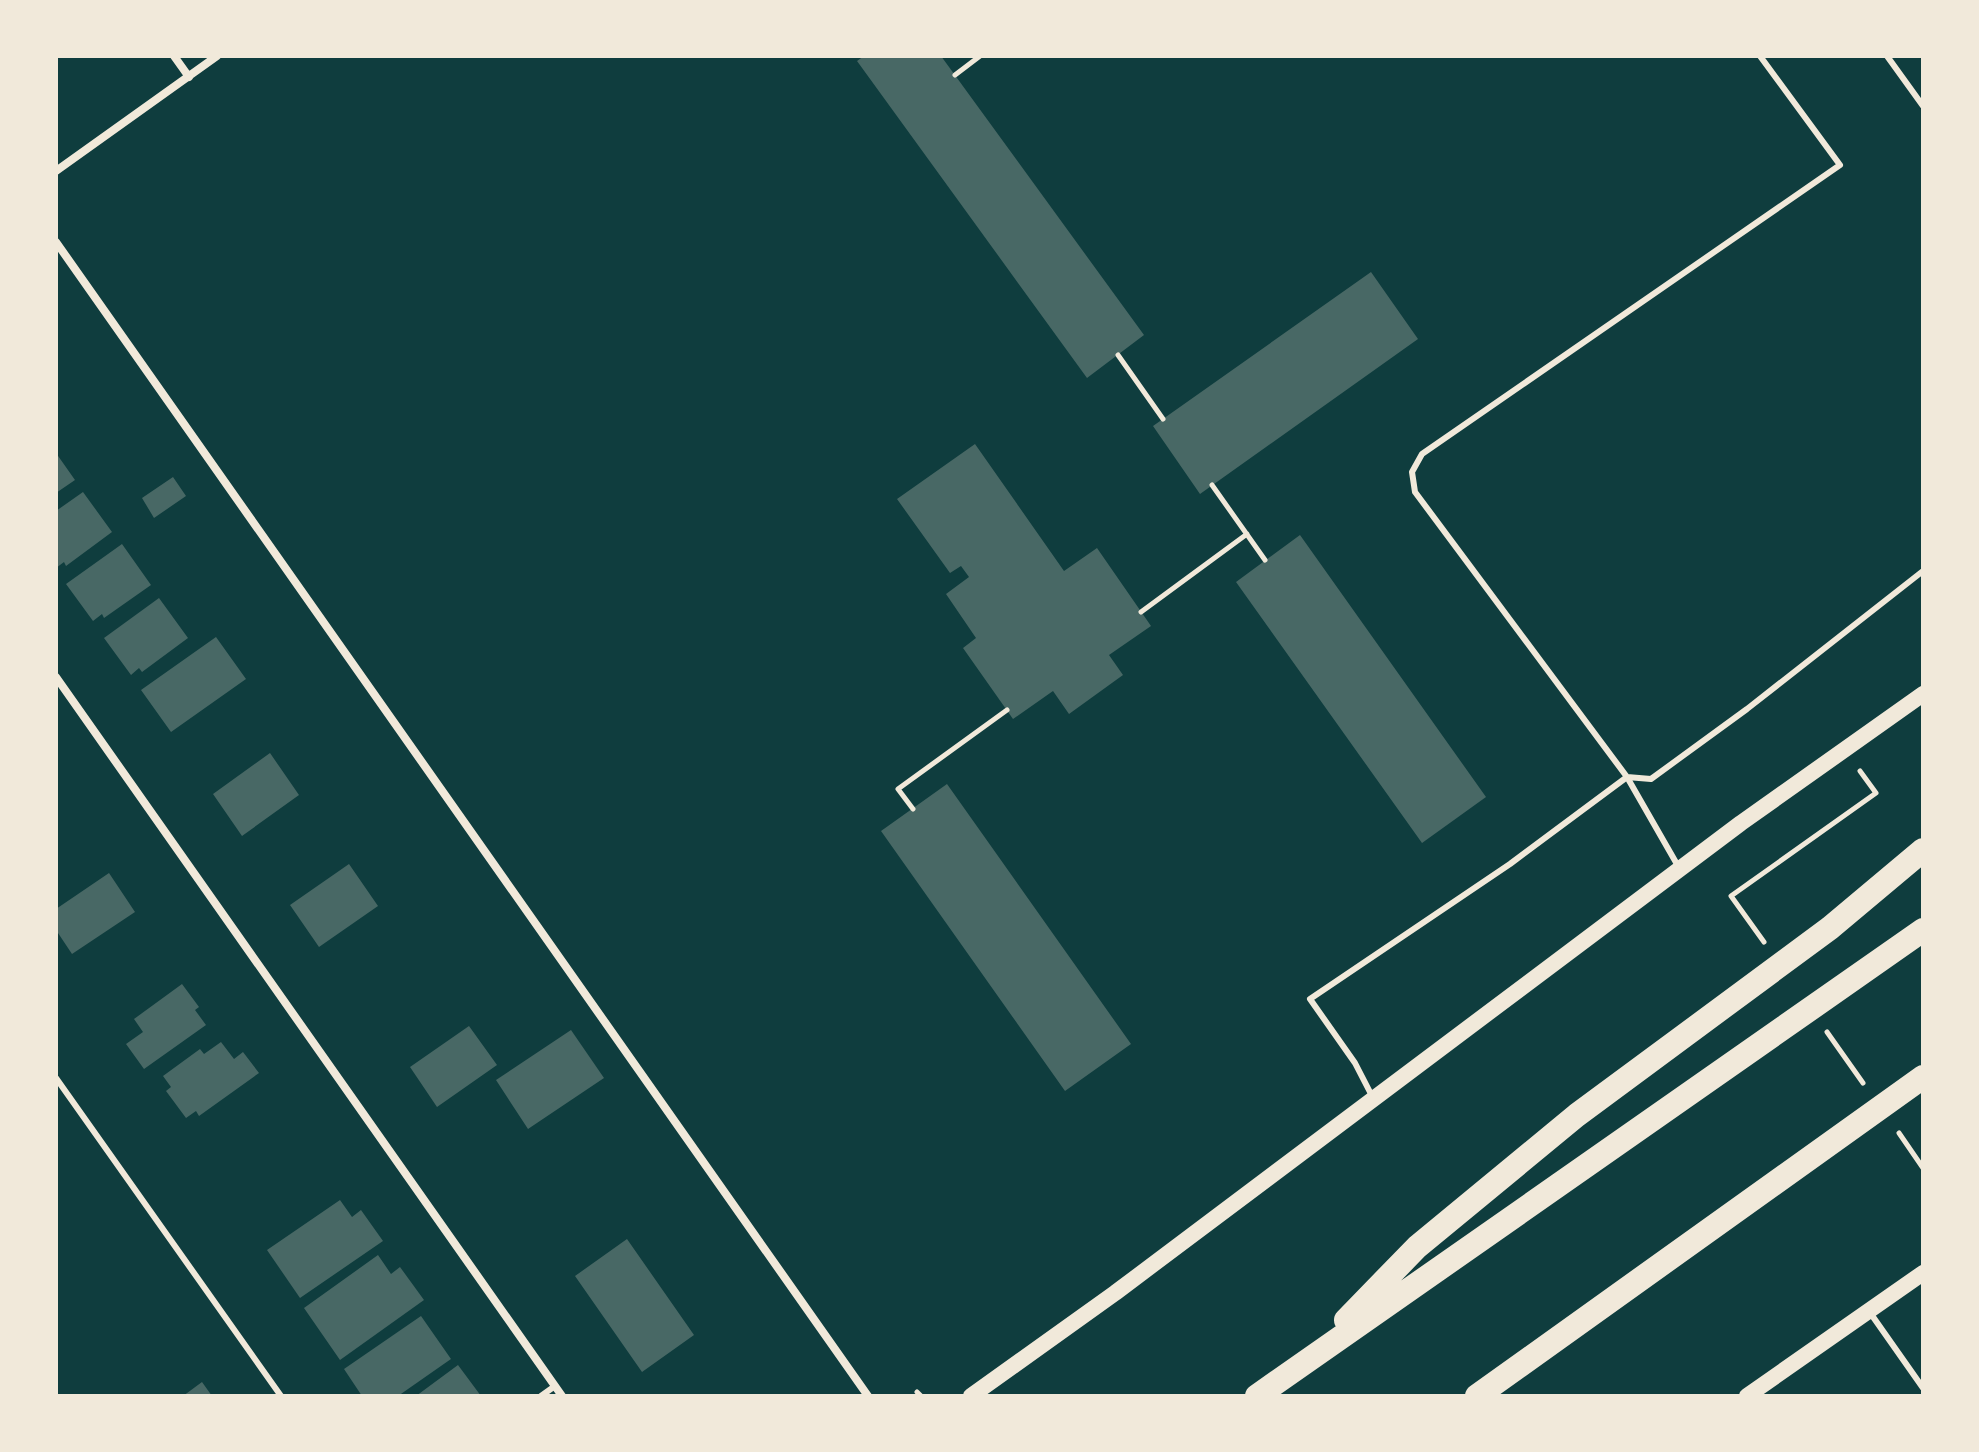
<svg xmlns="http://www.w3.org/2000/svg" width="1979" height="1452" viewBox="0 0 1979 1452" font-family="Overpass,sans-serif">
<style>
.building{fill:#486865}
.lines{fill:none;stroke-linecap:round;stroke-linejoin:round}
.path{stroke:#f1e9da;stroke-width:5}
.service{stroke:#f1e9da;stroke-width:6}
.minor{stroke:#f1e9da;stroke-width:8}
.secondary{stroke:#f1e9da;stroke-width:16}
.motorway{stroke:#f1e9da;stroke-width:24}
</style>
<rect width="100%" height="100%" fill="#0f3d3e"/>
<path class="building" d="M864,56H941L1144,335L1087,378L857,61Z
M1371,272L1418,339L1200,494L1153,426Z
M975,444L1064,571L1097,548L1151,626L1109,655L1123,675L1069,714L1053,691L1013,719L963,648L976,638L946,594L969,577L961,566L950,573L897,499Z
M56,453L75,480L56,493Z
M173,477L186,496L154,518L142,498Z
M83,492L112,532L66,566L64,562L56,568V511Z
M1300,535L1486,797L1422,843L1236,582Z
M122,544L151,585L104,618L102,614L93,621L66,584Z
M159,598L188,638L142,672L139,668L131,675L104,638Z
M216,637L246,679L171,732L141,690Z
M270,753L299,795L242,836L213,794Z
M947,784L1131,1044L1065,1091L881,831Z
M349,864L378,906L319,947L290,905Z
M109,873L135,912L72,954L56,930V909Z
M182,984L199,1007L195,1010L206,1025L144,1069L126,1044L143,1032L134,1019Z
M469,1026L497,1065L437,1107L410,1067Z
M571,1030L604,1078L528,1129L496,1080Z
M221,1042L234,1059L243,1052L259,1073L199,1116L196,1111L186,1118L166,1091L171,1087L163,1076L200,1049L204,1054Z
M340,1200L352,1217L361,1210L383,1241L300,1298L267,1250Z
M627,1239L694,1335L642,1372L575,1276Z
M378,1255L391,1274L400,1267L424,1300L340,1360L304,1308Z
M421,1316L451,1359L398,1396H362L344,1369Z
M458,1365L481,1396H416Z
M202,1382L212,1396H183Z"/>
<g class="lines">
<path class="path" d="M955,75L980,56
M1118,355L1163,419
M1212,485L1265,560
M1141,612L1247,534
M913,809L898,789L1007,710
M1764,942L1731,896L1876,793L1860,771
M1827,1032L1863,1083
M1899,1133L1923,1168
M917,1392L921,1396"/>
<path class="service" d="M1760,56L1840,165L1422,454L1412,472L1415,492L1627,777L1651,779L1747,709L1923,571
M1887,56L1923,106
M56,1078L281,1396
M1372,1096L1355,1063L1310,999L1510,864L1627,777L1678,866
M1871,1314L1923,1388
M541,1396L555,1386"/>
<path class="minor" d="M174,56L189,77
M56,171L217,56
M56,242L868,1396
M56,677L562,1396"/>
<path class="secondary" d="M971,1396L1115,1293L1741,823L1923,694
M1747,1396L1923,1273"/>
<path class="motorway" d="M1346,1320L1417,1247L1577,1115L1830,928L1923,850
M1257,1396L1923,930
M1477,1396L1923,1077"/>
</g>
<rect width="1979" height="1452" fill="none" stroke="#f1e9da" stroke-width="116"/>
</svg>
